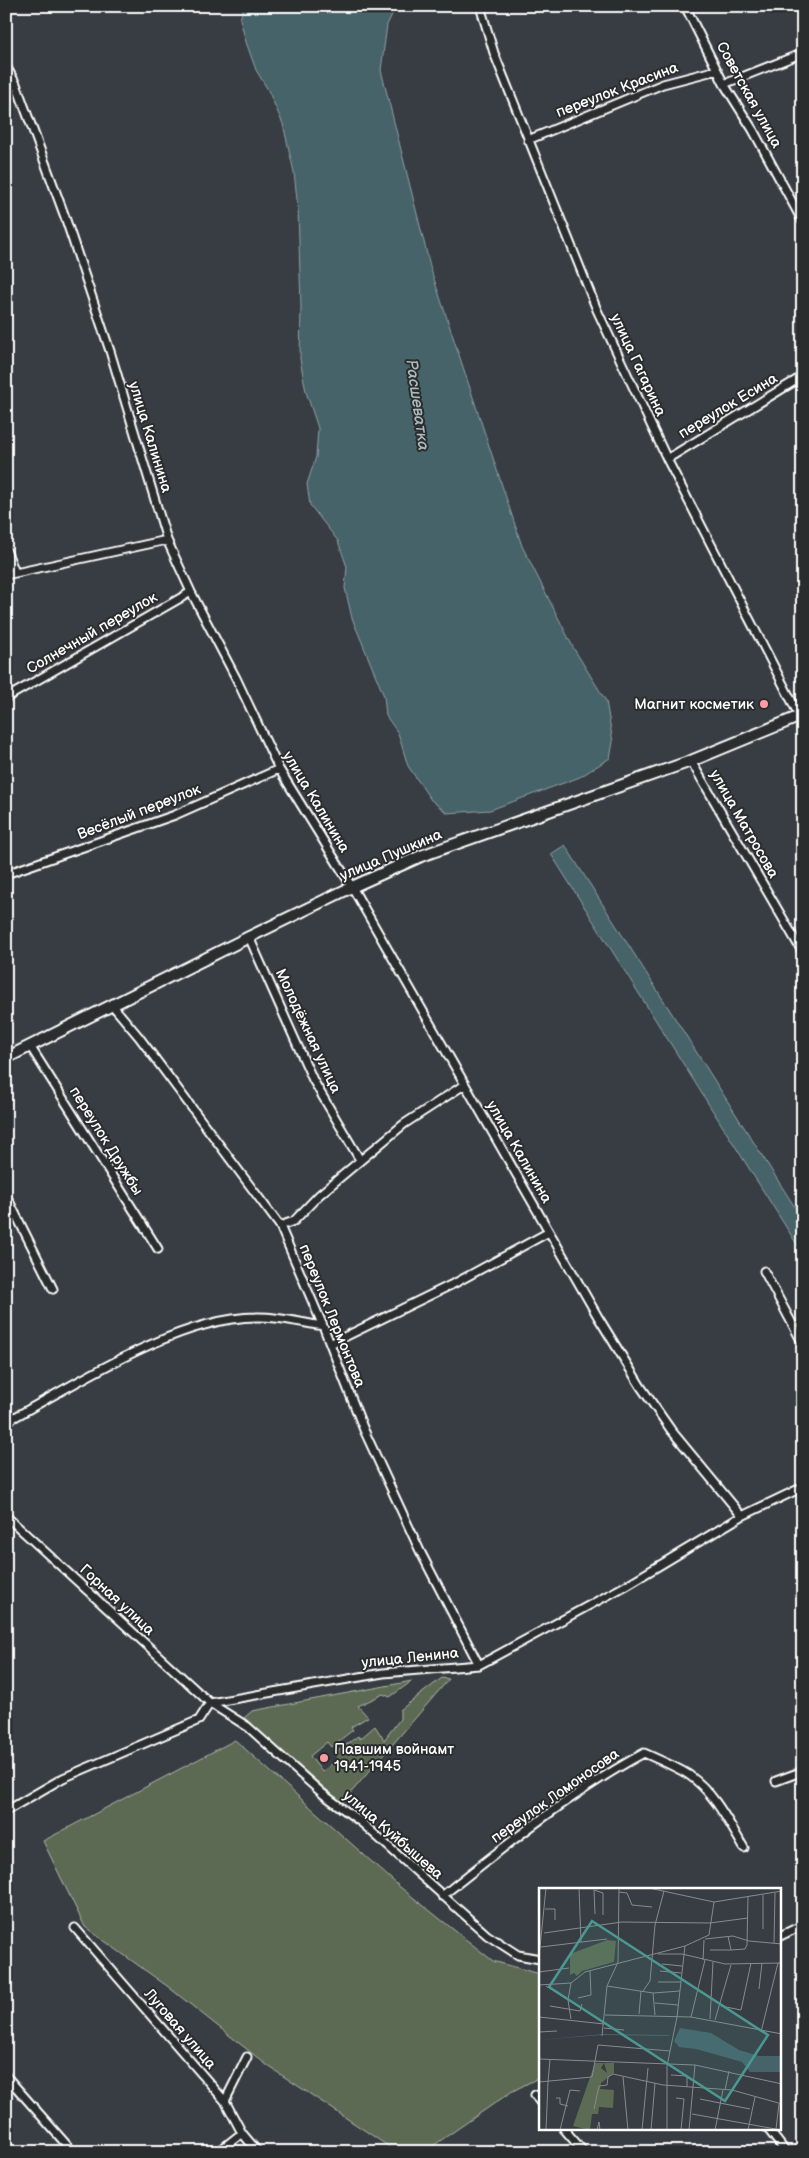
<svg xmlns="http://www.w3.org/2000/svg" width="809" height="2158" viewBox="0 0 809 2158" font-family="'Balsamiq Sans',sans-serif">
<style>
.green{fill:#5c6b53;stroke:#aeb5a9}
.water{fill:#46636a;stroke:#90a1a6}
.lines{fill:none;stroke-linecap:round;stroke-linejoin:round}
.minor-casing{stroke:#fff;stroke-width:11}
.secondary-casing{stroke:#fff;stroke-width:14}
.minor{stroke:#2a2d2e;stroke-width:7}
.secondary{stroke:#2a2d2e;stroke-width:10}
.poi-dot{fill:#ff9aa2;stroke:#2a2d2e;stroke-width:2}
.labels{text-anchor:middle;dominant-baseline:central;stroke-width:4;stroke-linejoin:round;paint-order:stroke}
.street-label{font-size:15px;fill:#fff;stroke:#2a2d2e}
.poi-label{font-size:15px;fill:#fff;stroke:#2a2d2e;text-anchor:end}
.water-label{font-size:16px;font-style:italic;fill:#acb9bc;stroke:#2a2d2e}
.inset-road{fill:none;stroke:#888b8e;stroke-width:1}
.view{fill:#4b9892;fill-opacity:0.15;stroke:#4b9892;stroke-width:2.5}
.inset-edge{fill:none;stroke:#fff;stroke-width:2.5}
</style>
<rect width="100%" height="100%" fill="#383d43"/>
<filter id="ink" filterUnits="userSpaceOnUse"><feTurbulence type="fractalNoise" baseFrequency=".02" numOctaves="2"/><feDisplacementMap in="SourceGraphic" scale="10" xChannelSelector="R" yChannelSelector="G"/><feConvolveMatrix kernelMatrix="1 2 1 2 8 2 1 2 1" color-interpolation-filters="sRGB"/></filter>
<g filter="url(#ink)">
<path class="green" d="M442,1678L449,1679L342,1803L244,1718L252,1711L412,1681L390,1697L383,1694L358,1706L368,1717L351,1727L353,1730L331,1747L327,1742L310,1756L322,1772L338,1759L335,1753L358,1736L360,1739L375,1726L384,1740L400,1719V1710Z
M235,1740L400,1887L493,1961L540,1974V2077L511,2092L424,2152H397L268,2066L167,1986L85,1927L43,1841Z"/>
<path class="water" d="M244,6H396L387,25L381,70L431,270L522,546L574,649L606,701L613,742L610,758L580,777L490,810L447,813L431,800L408,766L398,733L386,716L384,696L352,618L345,588L347,567L338,541L310,505L307,484L316,457L318,428L306,392L300,359L301,307L298,209L294,172L283,124L268,90L256,70L246,42L240,19Z
M565,845L803,1220V1254L551,854Z"/>
<g class="lines">
<defs>
<path id="minor" d="M480,6L494,53L597,310L667,459L803,723
M685,6L724,84L753,130L803,222
M6,66L16,84L65,217L110,351L167,540L191,592L236,678L279,769L352,887L598,1317L641,1387L671,1430L742,1516
M724,84L803,53
M6,88L16,84
M528,140L663,84L717,70
M667,459L803,376
M6,550L15,572
M6,575L167,540
M6,698L191,592
M691,761L803,953
M6,874L175,815L279,769
M249,937L313,1080L360,1160
M113,1006L139,1037L280,1226L323,1326L364,1430L420,1551L479,1665
M30,1046L158,1249
M6,1195L53,1289
M280,1226L294,1221L319,1195L404,1124L464,1085
M764,1271L803,1344
M330,1344L457,1282L549,1232
M6,1422C76,1384 175,1318 256,1317C278,1316 302,1323 323,1326
M6,1516L210,1703L248,1727L323,1794L362,1823L487,1935L518,1955L540,1959
M776,1781L803,1771
M6,1811L63,1778L199,1720L210,1703L383,1673L479,1665L625,1586L742,1516L803,1487
M442,1896C506,1845 572,1792 644,1753C659,1760 675,1766 689,1775C714,1792 729,1823 744,1848
M75,1928L225,2101L242,2133L258,2152
M780,1936L803,1925
M6,2076L73,2152
M535,2095L540,2102
M225,2101L247,2057
M564,2129L584,2152
M768,2129L786,2152
M218,2152L242,2133"/>
<path id="secondary" d="M6,1058L249,937L352,887L421,856L691,761L803,715"/>
</defs>
<use href="#minor" class="minor-casing"/>
<use href="#secondary" class="secondary-casing"/>
<use href="#minor" class="minor"/>
<use href="#secondary" class="secondary"/>
</g>
</g>
<g class="poi-dot">
<circle cx="764" cy="704" r="5"/>
<circle cx="324" cy="1758" r="5"/>
</g>
<g class="labels">
<g class="street-label">
<text transform="translate(617 90) rotate(-21)">переулок Красина</text>
<text transform="translate(749 95) rotate(61)">Советская улица</text>
<text transform="translate(638 365) rotate(65)">улица Гагарина</text>
<text transform="translate(728 406) rotate(-31)">переулок Есина</text>
<text transform="translate(150 437) rotate(73)">улица Калинина</text>
<text transform="translate(92 633) rotate(-30)">Солнечный переулок</text>
<text transform="translate(316 802) rotate(59)">улица Калинина</text>
<text transform="translate(139 812) rotate(-21)">Весёлый переулок</text>
<text transform="translate(744 824) rotate(60)">улица Матросова</text>
<text transform="translate(391 855) rotate(-23)">улица Пушкина</text>
<text transform="translate(308 1031) rotate(65)">Молодёжная улица</text>
<text transform="translate(106 1141) rotate(58)">переулок Дружбы</text>
<text transform="translate(519 1152) rotate(60)">улица Калинина</text>
<text transform="translate(332 1316) rotate(68)">переулок Лермонтова</text>
<text transform="translate(117 1600) rotate(43)">Горная улица</text>
<text transform="translate(410 1658) rotate(-6)">улица Ленина</text>
<text transform="translate(555 1796) rotate(-35)">переулок Ломоносова</text>
<text transform="translate(393 1835) rotate(41)">улица Куйбышева</text>
<text transform="translate(180 2029) rotate(49)">Луговая улица</text>
</g>
<g class="poi-label">
<text x="754" y="704">Магнит косметик</text>
<text x="334" y="1749" text-anchor="start">Павшим войнамт<tspan x="334" dy="17">1941-1945</tspan></text>
</g>
<g class="water-label">
<text transform="translate(417 405) rotate(82)">Расшеватка</text>
</g>
</g>
<g transform="translate(539 1888)">
<rect width="242" height="242" fill="#383d43"/>
<path d="M68,52L77,53L75,74L43,83L38,88L35,85L31,87V66ZM56,175H65L62,180L68,185L65,175H75V185L62,195L61,201L75,202L74,220L60,219L59,226H53L51,242L34,238Z" fill="#5c6b53"/>
<path d="M141,140L172,145L200,162L220,168H242V184H211L203,174L157,161L140,159L135,153ZM64,146L130,147V148L63,147L0,152Z" fill="#46636a"/>
<path class="inset-road" d="M40,0L42,54M110,0L175,14M55,2L64,5V27M55,2L56,26M80,4L88,5L93,17L113,19M6,21H16V32M224,41V7M5,45L83,34L171,35L209,30M166,51L194,48L210,53L243,56M235,55L236,5M2,59L68,51M171,62H192L189,48M192,62L206,61L208,57L209,8M119,66H143L186,76L243,75M0,69L7,0M164,72L165,52M123,76L143,78M121,83L142,85M0,84L30,80M119,94H142M0,97L32,95L46,84L146,58M7,98L29,112L32,131M68,98L114,105L141,103M220,101L223,75M104,103L111,93L116,37L125,3M114,105L116,127M39,110L52,107L51,83M29,112L32,95M116,115L139,117M11,118L41,123L43,116M182,118L202,122L212,75M100,126L102,103M66,127L152,129L243,146M0,129L65,136M152,129L166,72M171,131L174,74M176,132L192,77M65,140L85,142M0,144L18,143M222,144L239,75M63,148L68,98L79,74L80,0M0,171L156,177L243,196M132,187L148,188V199M84,189L89,242M0,194L53,189L59,157L131,163M9,194L11,171M186,202L190,183M17,210H21V216L29,218M137,210L145,211L142,242M161,211L211,221M55,221L60,198L68,197L69,189L74,186L124,197L193,202L243,216M153,226L242,242M237,241L240,216M7,242L9,194M21,242L31,202L41,203M58,242L60,234L61,242M103,242L109,180M112,242L116,195M128,242V178L138,129L146,58L170,47L175,14L243,3M150,242L156,177M176,242L184,202M209,242L216,209"/>
<path class="view" d="M53,33L229,147L186,213L10,99Z"/>
<rect width="242" height="242" class="inset-edge"/>
</g>
<rect width="809" height="2158" fill="none" stroke="#2a2d2e" stroke-width="25"/>
<rect x="12" y="12" width="784" height="2133" fill="none" stroke="#fff" stroke-width="2" filter="url(#ink)"/>
</svg>
